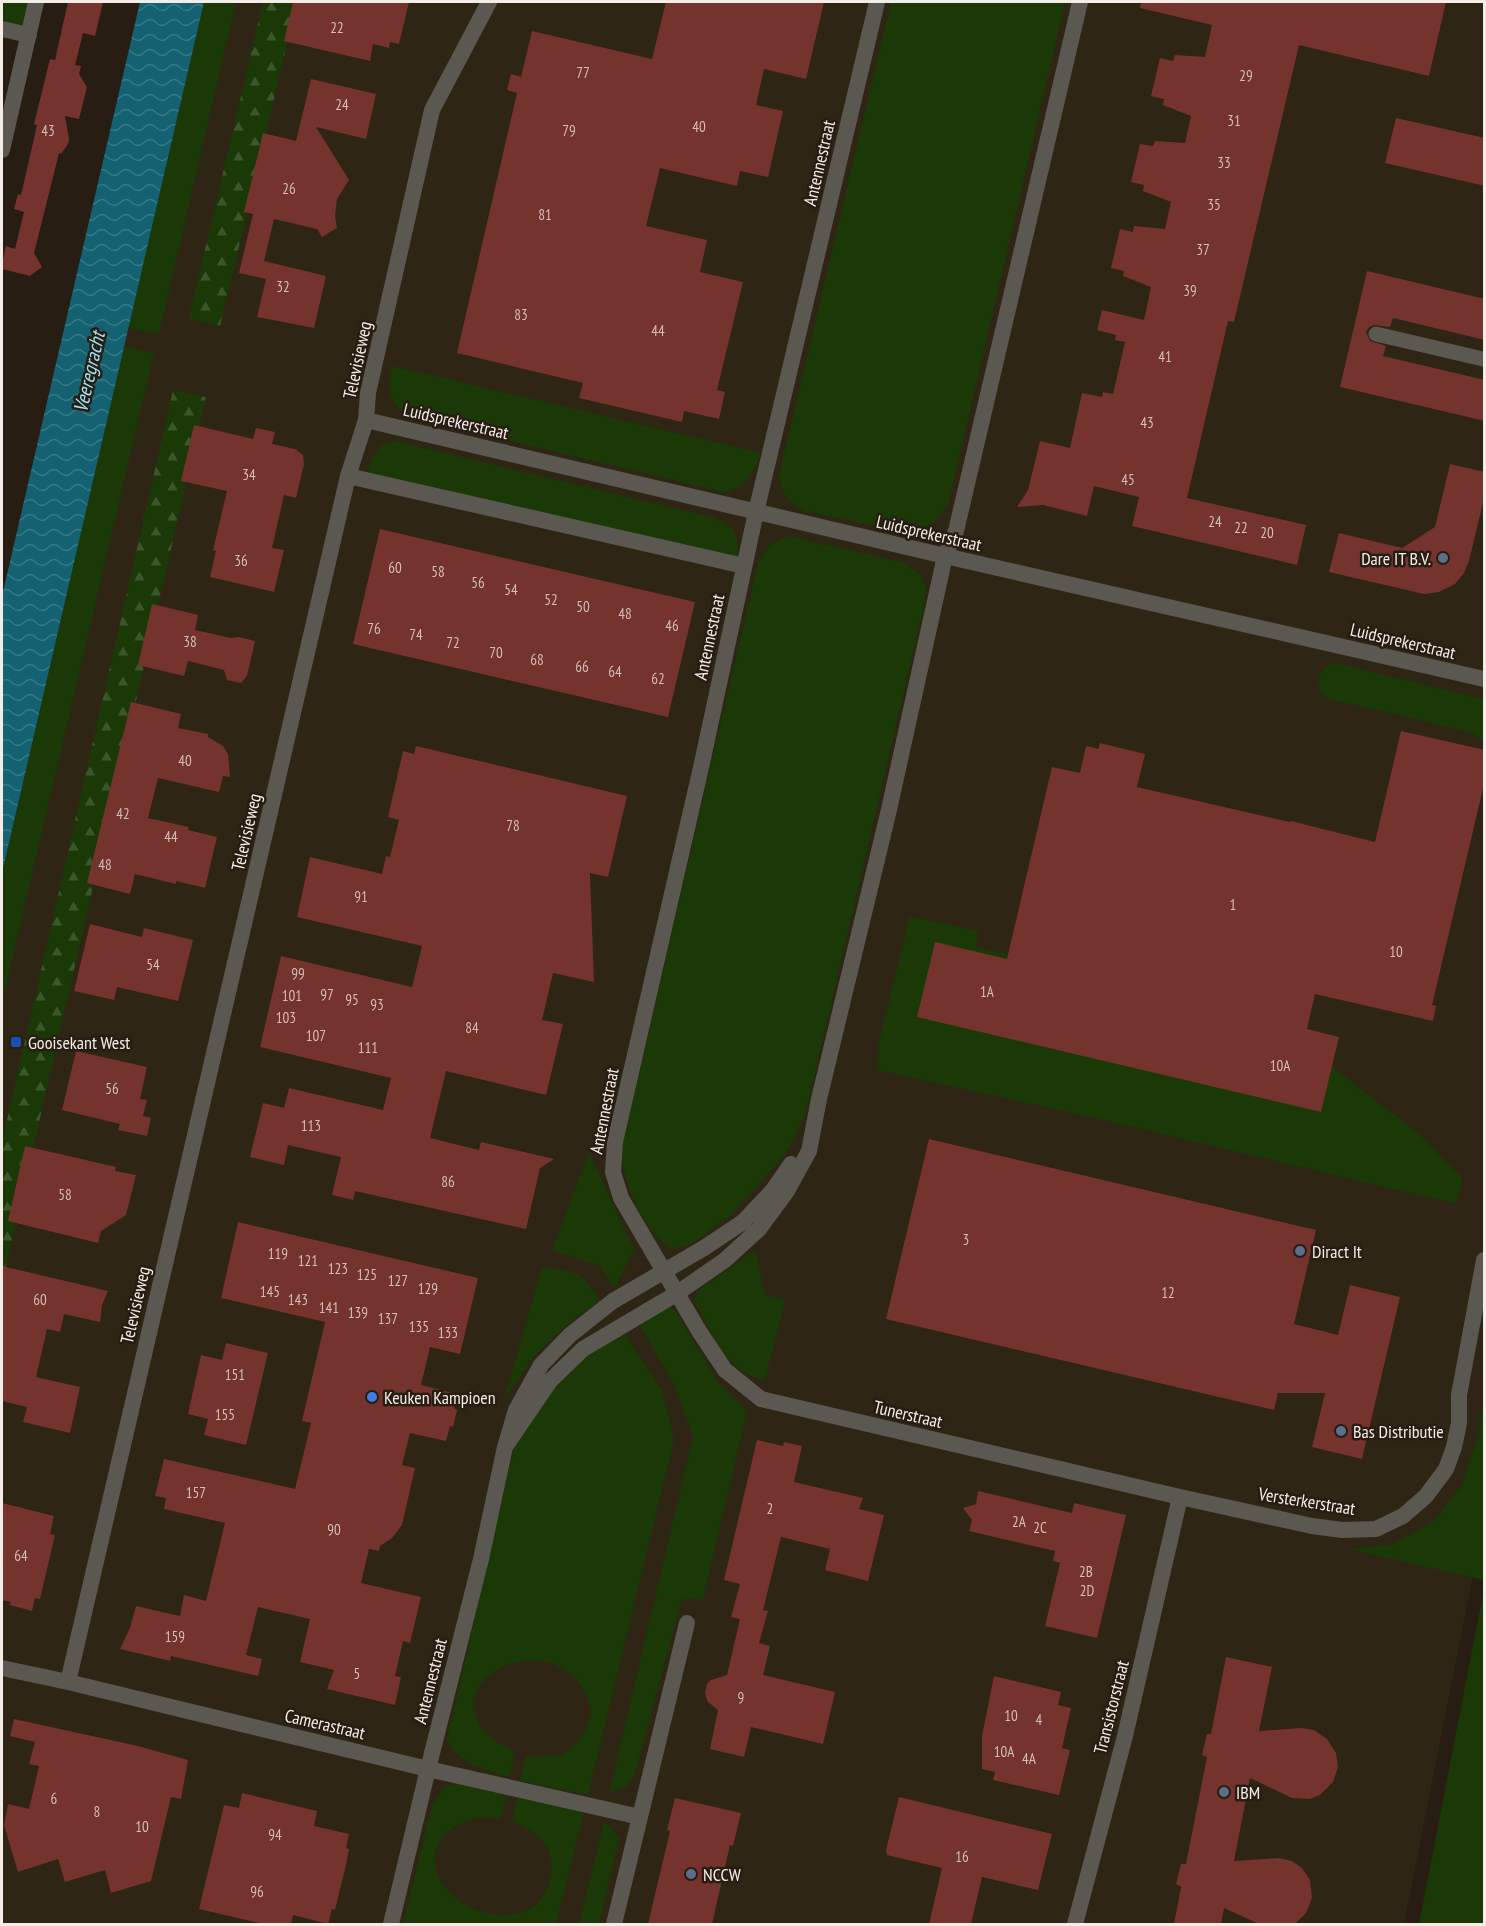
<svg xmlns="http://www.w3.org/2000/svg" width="1486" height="1926" viewBox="0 0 1486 1926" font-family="'PT Sans Narrow',sans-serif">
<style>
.industrial{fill:#2e2515}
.grass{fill:#1a3907}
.forest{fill:url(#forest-firs)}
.water{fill:url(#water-waves)}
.building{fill:#74332c}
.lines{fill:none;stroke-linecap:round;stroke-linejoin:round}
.pedestrian{stroke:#5b5751;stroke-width:15}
.minor{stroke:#5b5751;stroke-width:16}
.tertiary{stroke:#5b5751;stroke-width:16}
.service-dot{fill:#5c6f8a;stroke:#281d13;stroke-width:2}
.transit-dot{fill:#1a4fb4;stroke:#281d13;stroke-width:2}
.shop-dot{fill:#3f7fe0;stroke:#281d13;stroke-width:2}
.labels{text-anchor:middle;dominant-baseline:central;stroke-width:5;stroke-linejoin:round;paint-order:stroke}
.number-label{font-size:15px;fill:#d4beb8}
.street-label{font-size:18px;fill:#f4ece6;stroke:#281d13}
.poi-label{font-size:18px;fill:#f4ece6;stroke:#281d13;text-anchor:start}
.water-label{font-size:20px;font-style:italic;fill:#9de3f5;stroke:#281d13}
</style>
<defs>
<pattern id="forest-firs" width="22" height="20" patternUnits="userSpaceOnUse" patternTransform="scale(1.5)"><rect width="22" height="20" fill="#1a3907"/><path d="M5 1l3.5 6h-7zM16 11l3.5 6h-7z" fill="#3c562b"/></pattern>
<pattern id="water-waves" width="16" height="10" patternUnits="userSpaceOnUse" patternTransform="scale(1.5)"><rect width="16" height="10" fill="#146171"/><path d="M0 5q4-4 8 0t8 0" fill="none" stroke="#377885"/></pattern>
</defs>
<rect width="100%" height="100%" fill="#281d13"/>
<path class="industrial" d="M195,2H1484V1519L1404,1924H2V816Z"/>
<path class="grass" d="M2,2H30L24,26L2,21Z
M204,2H236L159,334L128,328Z
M891,2H1065L948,505L936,520L916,534L804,511C787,500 783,497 779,476Z
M124,346L154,353L2,1003V873Z
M392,366L761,453C754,473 746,486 726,493L408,416C387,400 387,390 392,366Z
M395,441L715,518C740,529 737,536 739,560L368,473C372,456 376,444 395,441Z
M788,536L906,563L921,576L926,588L923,610L805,1116L785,1155L732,1214L700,1238L686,1246L671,1249C642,1230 625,1186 621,1152L758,563L770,545Z
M1335,663L1484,699V741L1470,732L1329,699L1320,692L1318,679L1325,667Z
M910,916L978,931L976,947L1239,1008L1299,1042L1417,1132L1462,1178L1457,1204L1086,1116L877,1070L878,1046Z
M589,1152L634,1250L614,1289L600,1266L552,1250Z
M755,1250L765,1295L785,1300L765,1380C727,1375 711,1331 694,1301L700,1289Z
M542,1267C578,1273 579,1269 600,1300L568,1324L534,1356L504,1400Z
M666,1305L674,1309L717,1381L747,1411L703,1599H682L634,1777L626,1787L609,1793L693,1436L674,1385L639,1323Z
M624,1332L662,1391L674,1440L588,1795L520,1781L526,1756C537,1756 552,1758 563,1754C566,1753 570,1748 573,1746C587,1733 597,1711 585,1693C582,1688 579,1682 575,1678C519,1624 416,1707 515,1752L510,1777C483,1768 461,1767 447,1739L514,1448L552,1392L591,1352Z
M1484,1402V1580L1348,1549L1391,1545L1433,1522L1461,1486L1477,1440Z
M1484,1589V1924H1419Z
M458,1784L506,1795L501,1819C493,1819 483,1817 474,1819C443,1826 423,1853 442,1883C460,1910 501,1925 531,1908C540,1903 546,1893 549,1883C559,1851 540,1833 512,1821L518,1796L584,1811L556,1924H403L432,1805L444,1787Z
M604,1822L611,1827L619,1839L599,1924H579Z"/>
<path class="forest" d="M263,2H297L220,326L189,318Z
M173,390L206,397L2,1283V1142Z"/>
<path class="water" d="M140,2H204L2,873V596Z"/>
<path class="building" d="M68,2H103L95,36L83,33L75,65L81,66L79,74L87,87L79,119L65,116L69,139L68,144L61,154L59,153L34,253L42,267L30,276L2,269V264L6,246L15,249L24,212L14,209L18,194L21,195L32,147L37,125L34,124L50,59L55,60Z
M293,2H409L399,44L390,42L389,48L373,44L370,61L284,41Z
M666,2H824L806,79L764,69L756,105L783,111L768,177L740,171L737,186L660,168L646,226L707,240L700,272L743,282L717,390L725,392L719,419L684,411L682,422L579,398L583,383L457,353L517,93L507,90L511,74L521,77L532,31L652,59Z
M1141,2H1446L1429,76L1299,45L1234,322L1228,321L1187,498L1306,525L1297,565L1132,526L1139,497L1094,486L1087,516L1043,505L1017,507L1028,490L1040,441L1070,448L1082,393L1102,397L1103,392L1113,394L1125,342L1115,340L1116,335L1097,330L1102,310L1144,320L1151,287L1123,276L1124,271L1111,268L1120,229L1133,232L1134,226L1165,229L1171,202L1143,191L1144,185L1131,182L1140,144L1153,146L1155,141L1185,143L1191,116L1163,105L1164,99L1151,96L1160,58L1173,61L1175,55L1205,57L1212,25L1140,8Z
M311,79L376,94L366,139L316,127L349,180L337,199L335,216L337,228L322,237L317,229L274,219L264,261L326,276L314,328L257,317L266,279L239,273L253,214L244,212L263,133L296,141Z
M1396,118L1485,138V186L1385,163Z
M1367,271L1485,299V340L1393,318L1390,327L1374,325L1369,327L1366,332L1370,341L1386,346L1383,356L1485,380V421L1340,387Z
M194,425L253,439L256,428L275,432L272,444L295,449L303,455L304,464L296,498L284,495L272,548L284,550L274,592L210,577L216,551L213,550L227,491L181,481Z
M1450,464L1485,472V494L1469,561L1464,573L1455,584L1439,592L1424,594L1329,572L1339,533L1402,548L1435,527Z
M380,529L695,602L668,717L353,644Z
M152,604L198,615L195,630L231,638L239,637L255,641L247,676L241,683L227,680L224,670L188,661L184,676L138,665Z
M131,702L181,714L178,728L208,734V737L223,746L228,754L230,777L223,776L219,792L158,778L148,818L189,827L188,830L217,837L205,888L176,881V884L135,874L130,894L87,883Z
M1401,731L1485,750V780L1432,1005L1436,1006L1433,1021L1315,994L1307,1029L1339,1037L1321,1112L917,1017L935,942L1007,959L1052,767L1080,773L1086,746L1098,749L1100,743L1145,754L1137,787L1290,822L1291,821L1375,842Z
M416,746L627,796L608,877L590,873L594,982L553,973L542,1020L563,1024L546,1095L446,1071L430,1138L479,1150L481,1142L554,1159L540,1168L526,1229L355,1191L353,1200L332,1195L341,1157L288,1145L284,1165L250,1157L263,1103L284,1108L289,1088L383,1110L391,1078L260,1047L281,956L412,987L422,946L297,917L310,857L382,874L386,856L390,857L399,820L388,817L403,751L414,754Z
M90,924L142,937L144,928L193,940L178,1001L117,987L114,1000L74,991Z
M76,1051L147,1067L140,1099L147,1100L143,1116L151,1118L147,1136L118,1130L120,1124L62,1110Z
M929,1139L1316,1230L1294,1324L1338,1335L1350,1285L1400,1297L1362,1459L1312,1447L1325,1393H1278L1274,1410L886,1319Z
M25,1146L116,1167L115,1171L136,1175L126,1215L101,1231L98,1243L8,1221Z
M238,1222L478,1278L460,1354L430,1347L421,1385L457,1394L454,1408L457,1410L453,1427L450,1426L446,1441L410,1433L402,1465L415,1468L402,1525L392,1538L380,1546L379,1551L369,1549L361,1583L421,1597L410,1643L403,1641L395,1676L401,1677L395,1705L327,1689L334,1670L300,1662L310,1619L258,1607L246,1655L262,1659L258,1676L171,1656L170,1661L120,1649L130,1628L136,1606L180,1616L184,1595L206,1601L225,1523L164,1509L166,1498L155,1496L164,1459L295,1489L311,1423L302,1421L325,1322L221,1298Z
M2,1266L108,1291L102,1305L100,1322L64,1314L60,1332L47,1329L36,1377L80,1387L70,1433L23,1422L27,1407L2,1401Z
M226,1343L268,1353L246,1445L204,1435L208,1419L188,1414L201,1355L222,1360Z
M757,1440L783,1446L784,1442L802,1446L794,1482L863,1498L859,1509L884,1515L868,1581L825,1570L830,1549L781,1537L763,1610L768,1611L759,1643L770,1646L763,1675L835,1692L823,1744L751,1727L744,1757L710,1749L718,1710L708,1702L705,1694L707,1684L711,1680L727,1675L740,1619L731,1617L740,1584L724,1580Z
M978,1491L1072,1513L1074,1503L1126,1515L1097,1638L1045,1626L1060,1563L1053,1561L1055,1551L969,1531L972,1520L963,1508L976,1504Z
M2,1503L54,1516L50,1534L55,1535L40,1599L35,1598L32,1611L10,1605L11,1602L2,1600Z
M1226,1657L1272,1667L1259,1731L1301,1728L1314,1730L1327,1739L1336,1753L1338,1767L1333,1782L1320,1795L1310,1799L1292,1798L1250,1778L1234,1861L1279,1858L1292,1861L1302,1868L1310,1880L1312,1898L1306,1913L1295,1924H1259L1224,1908L1221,1924H1174L1181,1887L1176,1884L1181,1864H1186L1207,1757L1202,1755L1207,1734H1211Z
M994,1676L1061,1692L1058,1705L1071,1708L1062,1748L1070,1750L1059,1795L993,1780L995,1772L982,1769V1736Z
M14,1719L138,1746L188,1760L181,1799L171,1797L151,1881L111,1893L105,1870L65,1882L58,1859L18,1872L4,1825L8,1804L29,1809L39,1766L29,1764L35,1742L10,1736Z
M242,1793L317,1811L314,1826L349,1834L346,1848L349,1849L346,1865L335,1910L332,1909L328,1924L293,1915L291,1924H264L199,1909L224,1805L239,1808Z
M899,1797L1052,1834L1038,1890L982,1877L971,1924H929L942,1868L887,1855L886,1850Z
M675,1798L741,1813L733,1846L730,1845L712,1924H648L670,1831L667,1830Z"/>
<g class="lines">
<path class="pedestrian" d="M1376,334L1483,359"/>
<path class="minor" d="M877,2L756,512L702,763L615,1142L613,1172L621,1198L699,1331L725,1370L761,1399L1180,1497L1312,1526L1342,1530L1376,1529L1403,1516L1426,1496L1446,1469L1454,1447L1459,1423V1395L1484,1260
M2,29L29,35
M2,150L36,2
M366,420L945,556L1484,679
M348,476L744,566
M2,1668L68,1682L428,1769L640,1817
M68,1682L348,476L366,420L368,393L432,110L489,2
M614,1924L687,1623
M1075,1924L1125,1736L1180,1497"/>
<path class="tertiary" d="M505,1447L550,1381L583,1349L676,1294L725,1260L759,1229L787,1191L809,1151L819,1099L888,814L945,556L956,531L1080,2
M391,1924L428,1769L481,1559L505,1447L516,1410L541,1365L570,1335L613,1301L704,1248L743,1222L773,1190L791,1164"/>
</g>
<g class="service-dot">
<circle cx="1443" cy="558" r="6"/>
<circle cx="1300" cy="1251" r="6"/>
<circle cx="1341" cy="1431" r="6"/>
<circle cx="1224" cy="1792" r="6"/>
<circle cx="691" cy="1874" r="6"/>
</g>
<rect class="transit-dot" x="10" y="1036" width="12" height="12" rx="3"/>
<circle class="shop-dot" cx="372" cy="1397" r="6"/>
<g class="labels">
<g class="number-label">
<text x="337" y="27">22</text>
<text x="583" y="72">77</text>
<text x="1246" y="75">29</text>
<text x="342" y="104">24</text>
<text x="1234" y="120">31</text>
<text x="699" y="126">40</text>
<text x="48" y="130">43</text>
<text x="569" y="130">79</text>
<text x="1224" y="162">33</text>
<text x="289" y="188">26</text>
<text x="1214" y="204">35</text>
<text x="545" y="214">81</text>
<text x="1203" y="249">37</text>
<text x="283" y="286">32</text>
<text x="1190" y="290">39</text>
<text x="521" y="314">83</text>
<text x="658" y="330">44</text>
<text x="1165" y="356">41</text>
<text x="1147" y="422">43</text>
<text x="249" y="474">34</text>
<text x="1128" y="479">45</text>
<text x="1215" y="521">24</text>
<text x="1241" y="527">22</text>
<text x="1267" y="532">20</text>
<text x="241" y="560">36</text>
<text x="395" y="567">60</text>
<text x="438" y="571">58</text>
<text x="478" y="582">56</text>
<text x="511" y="589">54</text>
<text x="551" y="599">52</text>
<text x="583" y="606">50</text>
<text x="625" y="613">48</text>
<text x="672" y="625">46</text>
<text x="374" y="628">76</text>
<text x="416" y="634">74</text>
<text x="190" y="641">38</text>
<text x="453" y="642">72</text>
<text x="496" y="652">70</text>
<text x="537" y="659">68</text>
<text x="582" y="666">66</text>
<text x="615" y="671">64</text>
<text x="658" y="678">62</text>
<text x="185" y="760">40</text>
<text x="123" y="813">42</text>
<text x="513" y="825">78</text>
<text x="171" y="836">44</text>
<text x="105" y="864">48</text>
<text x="361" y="896">91</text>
<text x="1233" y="904">1</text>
<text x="1396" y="951">10</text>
<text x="153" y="964">54</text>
<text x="298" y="973">99</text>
<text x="987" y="991">1A</text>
<text x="327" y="994">97</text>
<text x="292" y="995">101</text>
<text x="352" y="999">95</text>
<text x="377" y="1004">93</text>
<text x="286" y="1017">103</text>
<text x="472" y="1027">84</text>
<text x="316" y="1035">107</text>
<text x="368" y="1047">111</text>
<text x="1280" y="1065">10A</text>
<text x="112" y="1088">56</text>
<text x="311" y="1125">113</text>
<text x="448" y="1181">86</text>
<text x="65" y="1194">58</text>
<text x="966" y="1239">3</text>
<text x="278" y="1253">119</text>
<text x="308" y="1260">121</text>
<text x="338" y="1268">123</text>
<text x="367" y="1274">125</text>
<text x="398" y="1280">127</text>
<text x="428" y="1288">129</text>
<text x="270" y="1291">145</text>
<text x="1168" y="1292">12</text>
<text x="40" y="1299">60</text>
<text x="298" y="1299">143</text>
<text x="329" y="1307">141</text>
<text x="358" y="1312">139</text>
<text x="388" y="1318">137</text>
<text x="419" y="1326">135</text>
<text x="448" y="1332">133</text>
<text x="235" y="1374">151</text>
<text x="225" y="1414">155</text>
<text x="196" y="1492">157</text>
<text x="770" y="1508">2</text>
<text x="1019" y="1521">2A</text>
<text x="1040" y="1527">2C</text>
<text x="334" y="1529">90</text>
<text x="21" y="1555">64</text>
<text x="1086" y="1571">2B</text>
<text x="1087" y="1590">2D</text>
<text x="175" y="1636">159</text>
<text x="357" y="1673">5</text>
<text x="741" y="1697">9</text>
<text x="1011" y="1715">10</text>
<text x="1039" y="1719">4</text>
<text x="1004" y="1751">10A</text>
<text x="1029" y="1758">4A</text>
<text x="54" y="1798">6</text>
<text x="97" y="1811">8</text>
<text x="142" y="1826">10</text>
<text x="275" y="1834">94</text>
<text x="962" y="1856">16</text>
<text x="257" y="1891">96</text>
</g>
<g class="street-label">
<text transform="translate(819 163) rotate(-77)">Antennestraat</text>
<text transform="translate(357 360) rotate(-78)">Televisieweg</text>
<text transform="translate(456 421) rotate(13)">Luidsprekerstraat</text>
<text transform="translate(929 533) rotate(13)">Luidsprekerstraat</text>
<text transform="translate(709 637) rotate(-78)">Antennestraat</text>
<text transform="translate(1403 641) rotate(13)">Luidsprekerstraat</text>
<text transform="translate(246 832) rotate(-77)">Televisieweg</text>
<text transform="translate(604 1111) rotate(-79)">Antennestraat</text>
<text transform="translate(135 1305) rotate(-77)">Televisieweg</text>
<text transform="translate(908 1414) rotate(13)">Tunerstraat</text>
<text transform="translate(1307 1501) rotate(9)">Versterkerstraat</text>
<text transform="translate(430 1681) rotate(-76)">Antennestraat</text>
<text transform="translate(1111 1707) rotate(-76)">Transistorstraat</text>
<text transform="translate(325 1724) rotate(13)">Camerastraat</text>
</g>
<g class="poi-label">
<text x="1431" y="558" text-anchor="end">Dare IT B.V.</text>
<text x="28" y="1042">Gooisekant West</text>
<text x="1312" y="1251">Diract It</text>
<text x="384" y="1397">Keuken Kampioen</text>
<text x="1353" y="1431">Bas Distributie</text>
<text x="1236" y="1792">IBM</text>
<text x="703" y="1874">NCCW</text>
</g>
<g class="water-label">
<text transform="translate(89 372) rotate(-77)">Veeregracht</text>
</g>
</g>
<rect width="1486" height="1926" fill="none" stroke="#f4ece6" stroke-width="6"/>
</svg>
